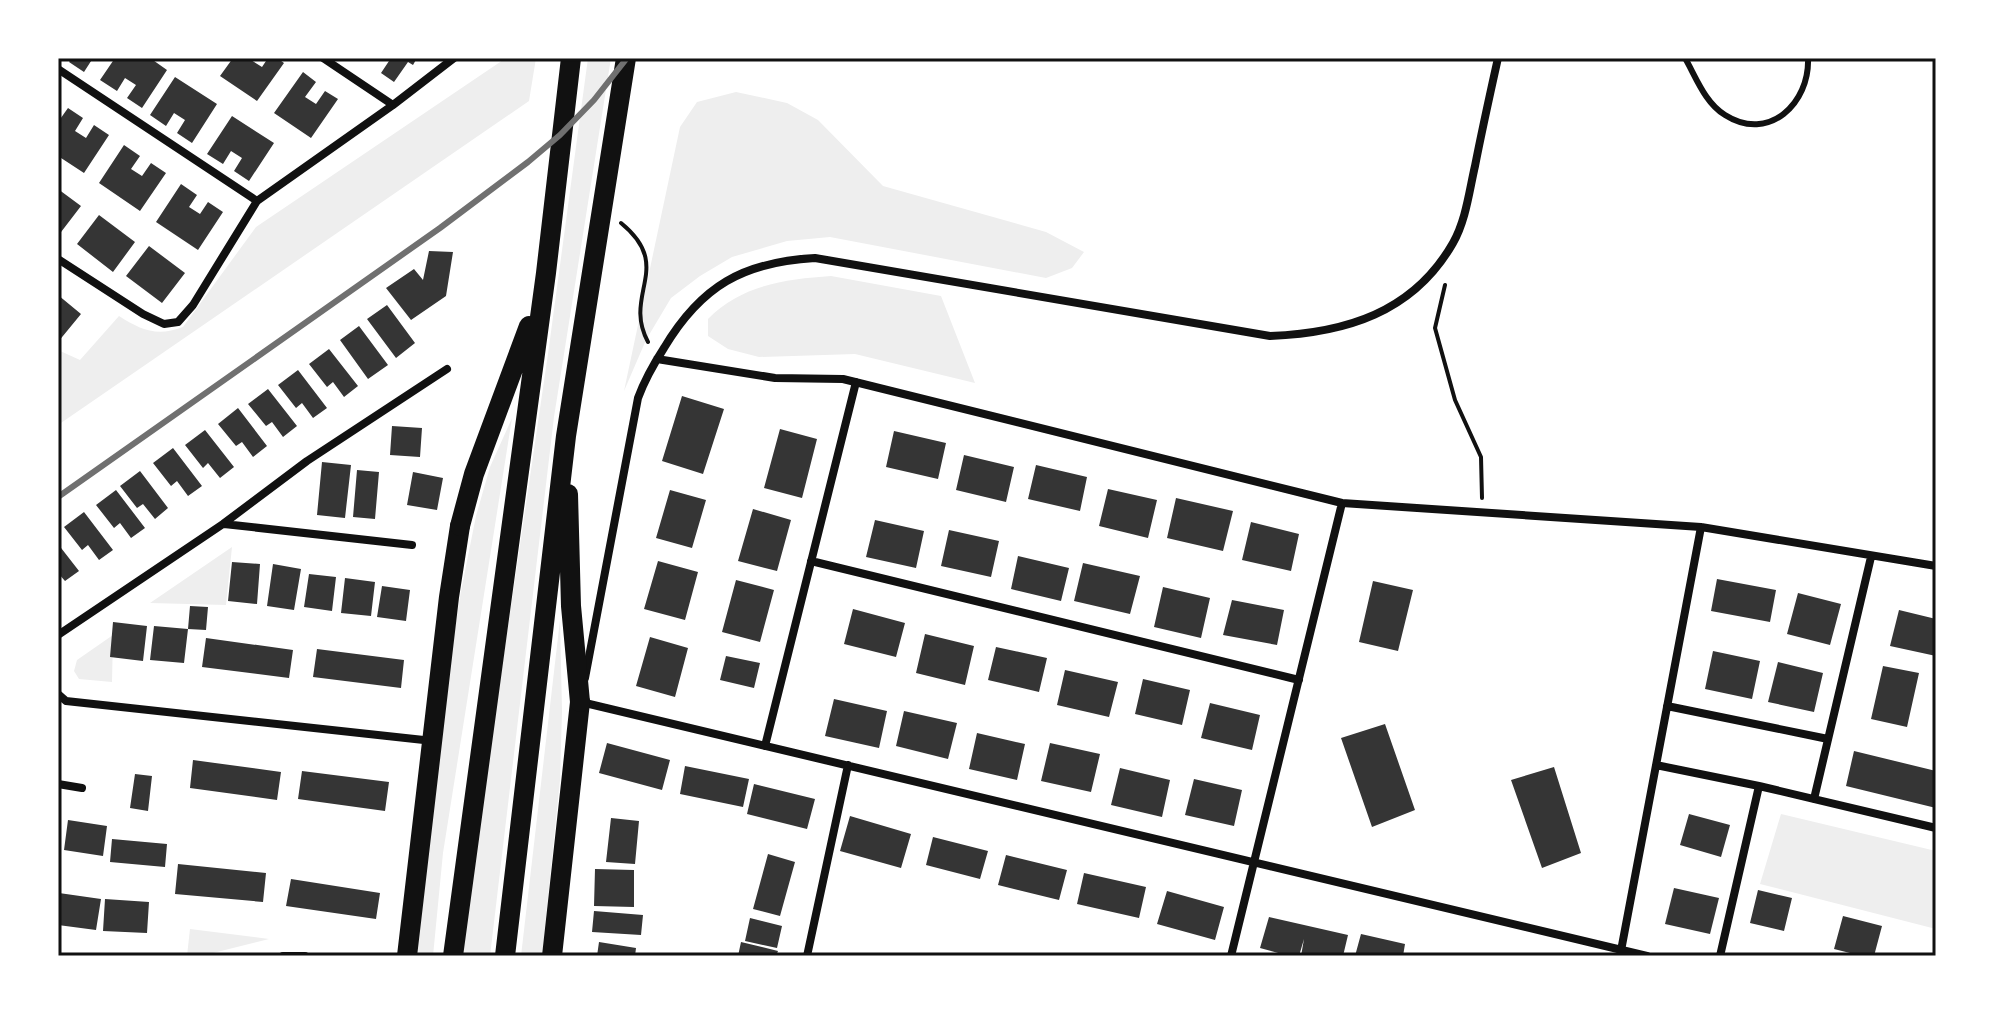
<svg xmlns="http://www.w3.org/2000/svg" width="1994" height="1014" viewBox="0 0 1994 1014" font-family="Montserrat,sans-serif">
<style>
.green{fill:#eee}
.building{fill:#353535}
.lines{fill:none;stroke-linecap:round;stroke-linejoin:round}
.path{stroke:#111;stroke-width:4}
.service{stroke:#111;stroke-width:6}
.minor{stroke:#111;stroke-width:8}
.primary{stroke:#111;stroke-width:20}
.trunk{stroke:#111;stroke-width:20}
.rail{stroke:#707070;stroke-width:6}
.neatline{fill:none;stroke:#111;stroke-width:3}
</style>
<rect width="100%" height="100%" fill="#fff"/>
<path class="green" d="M506,58H536L529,101L58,425V350L80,360L119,316C141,330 157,337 183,327L256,227Z
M588,58H611L554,417L490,956H463L474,859L548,354Z
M736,92L787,103L818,120L883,186L1046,232L1084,252L1072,268L1046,278L830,237L787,241L732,257L700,276L671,298L646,340L624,391L680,127L697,102Z
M831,276L941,296L975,383L855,354L759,357L728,349L708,336V319C741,285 786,279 831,276Z
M512,418L443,853L433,956H416L449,665L461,591L476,516L490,467Z
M232,547L226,605L150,603Z
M560,620L562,711L560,780L542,956H521Z
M113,635L112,682L79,679L74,671L77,660Z
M1781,814L1936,851V929L1760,884Z
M190,929L269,939L201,956H187Z"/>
<path class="building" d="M72,58H93L84,72L69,62Z
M115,58H150L167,70L142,108L127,98L136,85L125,78L117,91L100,80Z
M233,58H253L251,60L262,67L268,58H277L284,63L257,101L220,76Z
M391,58H417L413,65L408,62L394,82L381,73Z
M303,72L316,82L305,97L316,104L325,91L338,99L311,138L274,113Z
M175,77L217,104L192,143L177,133L185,120L174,113L166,126L150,115Z
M68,108L83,118L75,131L86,138L94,125L109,135L84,173L58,156V122Z
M232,116L274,143L249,181L234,171L242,158L231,151L223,164L207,154Z
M124,145L140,156L131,169L142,176L151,163L166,173L140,211L99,183Z
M181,184L197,195L189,207L200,214L208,202L223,212L198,250L156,222Z
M58,189L81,206L58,236Z
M99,215L135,242L113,272L77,244Z
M149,246L185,273L162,303L126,276Z
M429,251L453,252L446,296L411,320L386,288L414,269L423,280Z
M58,295L81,314L58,342Z
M387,305L415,343L396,358L367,319Z
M359,326L388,365L368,379L340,340Z
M329,349L358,386L344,397L333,382L327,387L309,364Z
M298,370L327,408L313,418L302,403L296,408L278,385Z
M268,389L297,426L283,437L272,422L266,426L248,404Z
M682,396L724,409L703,474L662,461Z
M238,408L267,446L253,457L242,442L236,446L218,424Z
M392,426L422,428L420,457L390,455Z
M780,429L817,439L802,498L764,488Z
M205,430L234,467L220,478L208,463L203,468L185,445Z
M894,431L946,443L938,479L886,467Z
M173,448L202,486L188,496L177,481L171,486L153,463Z
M964,455L1014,467L1006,502L956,490Z
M322,462L351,465L345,518L317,515Z
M1036,465L1087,477L1080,511L1028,499Z
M357,470L379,472L375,519L353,517Z
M140,471L168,508L155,519L143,504L137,508L120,486Z
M413,472L443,478L437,510L407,505Z
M1108,489L1157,500L1148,538L1099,526Z
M116,490L145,528L131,538L120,523L114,528L96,505Z
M670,490L706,500L692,548L656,538Z
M1176,498L1233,511L1223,551L1167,538Z
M753,509L791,520L777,571L738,561Z
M84,512L113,550L99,560L88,545L82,550L64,527Z
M875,520L924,531L916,568L866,557Z
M1251,522L1299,534L1291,571L1242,560Z
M949,530L999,541L991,577L941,566Z
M58,544L79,571L65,581L58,573Z
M1018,556L1069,568L1061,601L1011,589Z
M658,561L698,572L685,620L644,609Z
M232,562L260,564L257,604L228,601Z
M1083,563L1140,576L1130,614L1074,601Z
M273,564L301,569L294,610L267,606Z
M309,574L336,577L332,611L304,607Z
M345,578L375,582L371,616L341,613Z
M1717,579L1776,590L1770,622L1711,611Z
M736,580L774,590L760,642L722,632Z
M1373,581L1413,590L1398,651L1359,642Z
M382,586L410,590L406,621L377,617Z
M1163,587L1210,598L1201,638L1154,627Z
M1798,593L1841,604L1830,645L1787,634Z
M1232,600L1284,610L1277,645L1223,635Z
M190,606L208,607L206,630L188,629L184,663L150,660L154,626L188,629Z
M853,609L905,623L896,657L844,644Z
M1899,610L1936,619V656L1890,646Z
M113,622L147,626L143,661L110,657Z
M925,634L974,646L965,685L916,673Z
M650,637L688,648L675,697L636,686Z
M206,638L293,650L289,678L202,667Z
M996,647L1047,658L1039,692L988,680Z
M317,649L404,660L401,688L313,677Z
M1713,651L1760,661L1752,699L1705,689Z
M726,656L760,663L754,688L720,680Z
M1778,662L1823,673L1814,712L1768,702Z
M1883,666L1919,673L1907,727L1871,719Z
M1065,670L1118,682L1109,717L1057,705Z
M1143,679L1190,690L1182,725L1135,714Z
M834,699L887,711L879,748L825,736Z
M1210,703L1260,715L1252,750L1201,738Z
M904,711L957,723L948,759L896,746Z
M1385,724L1415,810L1372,827L1341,738Z
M977,733L1025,744L1017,780L969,769Z
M607,743L670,760L662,790L599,773Z
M1050,743L1100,754L1091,792L1041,781Z
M1854,751L1936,771V808L1846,786Z
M193,760L281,772L277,800L190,788Z
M685,766L749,779L743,807L680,794Z
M1554,767L1581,853L1542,868L1511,780Z
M1120,768L1170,780L1162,817L1111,805Z
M302,771L389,782L385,811L298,799Z
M135,774L152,776L148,811L130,808Z
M1194,779L1242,790L1234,826L1185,815Z
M754,784L815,799L807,829L747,814Z
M1689,814L1730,825L1721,857L1680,845Z
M850,816L911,834L901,868L840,851Z
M611,818L639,821L635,864L606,862Z
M68,820L107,826L103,856L64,850Z
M933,837L988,851L980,879L926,865Z
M112,839L167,844L165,867L110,862Z
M768,854L795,862L780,916L753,909Z
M1006,855L1067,870L1059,900L998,885Z
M178,864L266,873L263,902L175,894Z
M595,869L634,870V907L594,906Z
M1084,873L1146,887L1139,918L1077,904Z
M291,879L380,893L376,919L286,906Z
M1674,888L1719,898L1710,934L1665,924Z
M1758,890L1792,898L1784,931L1750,923Z
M1167,891L1224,907L1215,940L1157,924Z
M59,893L101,899L96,930L58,925Z
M105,899L149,902L147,933L103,931Z
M594,911L643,915L641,935L592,932Z
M1843,916L1882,926L1874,956H1862L1834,949Z
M1269,917L1348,935L1343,956H1301L1304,939L1299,956H1289L1260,948Z
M750,918L782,926L777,948L745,941Z
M1361,934L1405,944L1403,956H1355Z
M599,942L636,948L635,956H597Z
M741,942L778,951L776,956H738Z"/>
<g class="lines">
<path class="path" d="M621,223C675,267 622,294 648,342
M1445,285L1435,328L1455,400L1481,457L1482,498"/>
<path class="service" d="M1685,58C1696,77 1705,103 1725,115C1769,143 1810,103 1808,58"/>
<path class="minor" d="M323,58L393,105
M58,69L257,201
M58,259L143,314L164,324L178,322L193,305L257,201L393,105L454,58
M657,359L775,378L843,379L1342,503L1701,527L1936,566
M224,524L412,545
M811,561L1299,680
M58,635L223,524L307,461L447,369
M585,678L638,398C645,379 653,365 664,348C701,286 743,262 815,258L1270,336C1345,333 1413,313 1453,243C1466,220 1469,192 1475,166C1482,130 1490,94 1498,58
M58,694L66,701L433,741
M581,702L1647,956
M1667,706L1828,739
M765,746L856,382
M1656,765L1759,786L1936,828
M58,784L82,788
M1814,799L1871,557
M283,956H305
M807,956L848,765
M1231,956L1342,503
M1620,956L1701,527
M1720,956L1759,786"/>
<path class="primary" d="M407,956L449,597L460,526
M552,956L580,702"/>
<path class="trunk" d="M568,494L571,606L580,702
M460,526L474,474L529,326
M453,956L546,273L571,58
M505,956L566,436L626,58"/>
<path class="rail" d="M58,497L440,228L528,162L560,135L594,100L627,58"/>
</g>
<rect width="1994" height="1014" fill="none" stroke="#ffffff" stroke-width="120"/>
<rect x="60" y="60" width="1874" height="894" class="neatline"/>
</svg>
